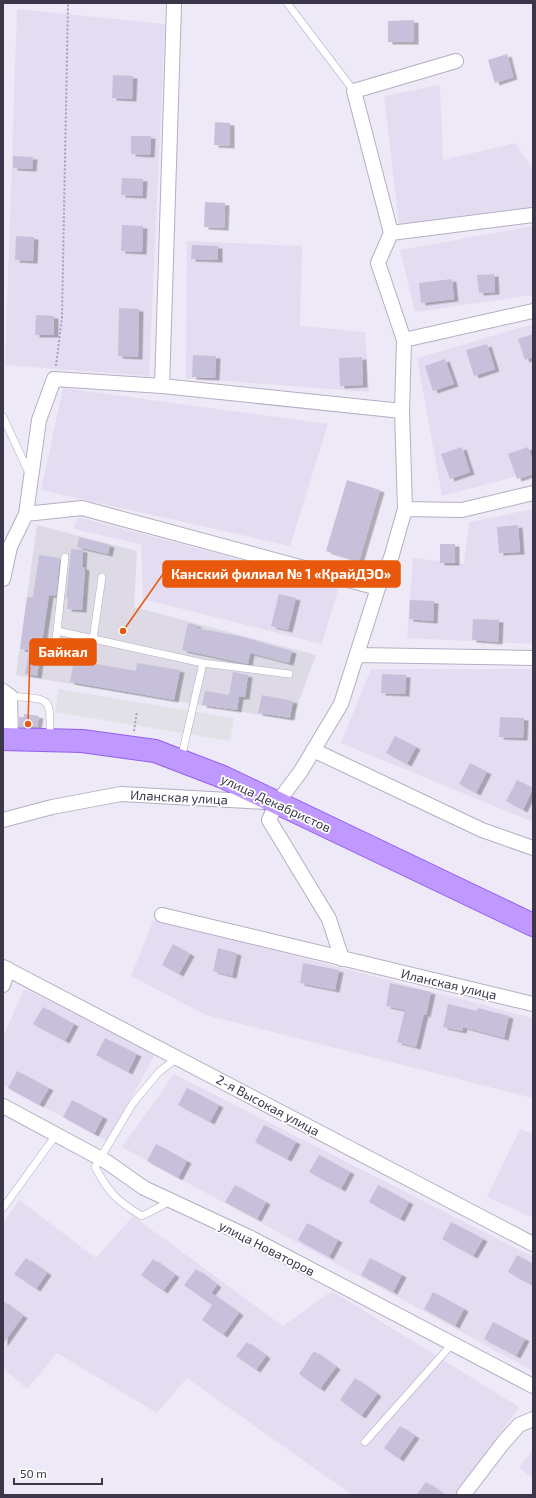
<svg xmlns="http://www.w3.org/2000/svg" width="536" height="1498" viewBox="0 0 536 1498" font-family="'Exo 2',sans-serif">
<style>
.residential{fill:#e4ddf1}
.industrial{fill:#dddae5}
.parking{fill:#e2e1e7}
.building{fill:#c7c0db;filter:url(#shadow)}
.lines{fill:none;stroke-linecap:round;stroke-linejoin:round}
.service-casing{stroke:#b5adc5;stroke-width:8}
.minor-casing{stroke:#b5adc5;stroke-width:16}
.primary-casing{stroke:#935eee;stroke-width:24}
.path{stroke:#a89ac5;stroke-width:2;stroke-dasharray:2 2;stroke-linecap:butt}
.service{stroke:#fff;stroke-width:7}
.minor{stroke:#fff;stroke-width:14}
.primary{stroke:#bf99ff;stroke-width:22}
.labels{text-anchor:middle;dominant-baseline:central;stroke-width:3.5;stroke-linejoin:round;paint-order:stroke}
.street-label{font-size:13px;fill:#3c364a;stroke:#fff}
.leader{fill:none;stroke:#e8590c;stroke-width:1.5}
.callout-dot{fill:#e8590c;stroke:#fff;stroke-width:1.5}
.callout{fill:#e8590c;stroke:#e8590c;stroke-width:1.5}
.callout-label{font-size:14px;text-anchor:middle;font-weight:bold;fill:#fff}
</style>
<defs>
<filter id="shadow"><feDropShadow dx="4.5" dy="2.5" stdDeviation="0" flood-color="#0004"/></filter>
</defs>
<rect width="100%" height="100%" fill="#eee9f6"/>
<path class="residential" d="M17,9L165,24L149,376L5,365Z
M440,85L443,160L515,143L533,169V207L399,224L384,96Z
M533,226V295L415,312L400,250Z
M187,241L302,246L300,326L365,332L369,392L186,378Z
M533,324V472L442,496L417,358Z
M63,388L328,424L290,546L41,490Z
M533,509V644L407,638L413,558L464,564L469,522Z
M78,517L339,586L322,644L143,599L141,544L73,529Z
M371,669H533V822L341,743Z
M154,919L533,1018V1098L206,1015L131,976Z
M24,989L157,1051L107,1141L3,1085V1037Z
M174,1074L533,1257V1371L122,1147Z
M520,1129L533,1134V1218L487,1197Z
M19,1200L96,1258L133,1216L283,1326L332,1291L519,1407L456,1495H352L187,1378L157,1413L57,1353L27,1389L3,1368V1223Z
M533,1450V1479L519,1467Z"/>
<path class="industrial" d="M37,525L137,551L134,607L316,655L292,720L16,675Z"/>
<path class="parking" d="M59,689L234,718L230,741L55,712Z"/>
<path class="building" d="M414,20V42H388V21Z
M507,54L513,77L495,83L488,60Z
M113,75L133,76L132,99L112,98Z
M215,122L230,123V146L214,145Z
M131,136H151L150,155L131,154Z
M13,156L33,157L32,169L13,168Z
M122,178L143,179L142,196L121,195Z
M205,202L225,203L224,228L204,227Z
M122,225L143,226L142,252L121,251Z
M16,236L34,237L33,261L15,260Z
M192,245L218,246V260L191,259Z
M494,274L495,292L479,293L477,275Z
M452,279L454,299L421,303L419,283Z
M119,308L139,309L138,357L118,356Z
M36,315L54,316V335H35Z
M533,334V357L525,360L518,339Z
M487,344L495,369L474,376L466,350Z
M193,355L216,356L215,378L192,377Z
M362,357L363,385L340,386L339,358Z
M445,359L454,384L433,391L425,366Z
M462,447L470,472L450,479L441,454Z
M528,447L533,461V474L517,479L508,454Z
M347,480L380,490L359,561L326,551Z
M518,525L520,552L499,553L497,527Z
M79,537L110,545L108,554L77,547Z
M440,544H455V563H440Z
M71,549L83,550L82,567L85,568L82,610L67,609L68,598H66Z
M39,555L60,558L56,596L49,595L37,676L25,674L29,650L20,649L27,597H33Z
M279,594L296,598L288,630L271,626Z
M410,600L434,601L433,621L409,619Z
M473,619L499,620L498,642L472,640Z
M188,623L197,625L196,628L239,636L292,651L289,663L250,653L248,664L182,650Z
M74,660L136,671L137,663L180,670L174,700L70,682Z
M233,672L248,675L245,697H239L237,710L202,705L205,691L229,695Z
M382,674L406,675L405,694L381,693Z
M262,695L293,701L290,718L258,713Z
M24,714L39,716L37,727H19V717H24Z
M500,717L524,718L523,738L499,737Z
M395,736L416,747L407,764L386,753Z
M470,763L487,772L476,793L459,784Z
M517,780L533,788L523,810L506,801Z
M173,944L190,954L179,974L162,965Z
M218,948L237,953L232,976L213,971Z
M303,963L339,970L335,990L300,983Z
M390,983L431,992L426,1015L424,1014L416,1047L397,1042L405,1010L386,1006Z
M448,1004L477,1011L478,1008L509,1016L504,1038L463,1027L462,1031L443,1027Z
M43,1007L74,1024L65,1041L33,1024Z
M105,1038L137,1054L128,1072L96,1055Z
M17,1071L49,1088L39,1105L8,1088Z
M187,1088L219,1105L210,1122L178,1105Z
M72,1100L103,1117L94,1134L63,1117Z
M264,1125L296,1142L287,1159L255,1142Z
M156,1144L187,1161L178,1178L147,1161Z
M319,1155L350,1172L341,1189L309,1172Z
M235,1185L266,1202L257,1219L225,1202Z
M378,1185L409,1202L400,1219L369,1202Z
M451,1222L483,1239L473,1256L442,1239Z
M307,1223L338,1240L329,1257L298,1240Z
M517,1255L533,1264V1286L508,1272Z
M26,1258L47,1273L36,1289L14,1274Z
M370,1258L402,1275L393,1292L361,1275Z
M153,1259L175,1275L163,1291L141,1275Z
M196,1269L217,1285L211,1293L239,1313L223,1335L202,1320L212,1305L184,1285Z
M433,1292L464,1309L455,1326L424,1309Z
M3,1301L23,1316L3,1344Z
M493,1322L525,1339L516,1356L484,1339Z
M247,1342L266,1356L256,1370L236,1356Z
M314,1351L336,1367L320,1389L299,1374Z
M355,1378L377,1394L361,1416L340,1400Z
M400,1426L415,1436L399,1459L384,1448Z
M426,1482L445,1495H416Z"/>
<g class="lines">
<defs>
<path id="service" d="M287,3L354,91
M3,417L29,473
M65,557L57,631L203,663L181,759
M93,639L102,577
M54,654L57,631
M203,663L289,674
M10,696C52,700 50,695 50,738
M171,1201L142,1216C117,1201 109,1193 95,1167L133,1103L159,1072L177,1058
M3,1208L56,1135
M365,1442L452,1344"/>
<path id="minor" d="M391,233L354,91L456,61
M404,340L533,311
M162,386L174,5
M405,509L462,510L533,493
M3,579L10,547L26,514
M378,588L82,508L26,514L39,420L54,379L162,386L402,411
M358,655L533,658
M3,691L10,696L11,739
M313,750L482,830L533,848
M3,820L52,807L121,794L267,802
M162,915L533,1004
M342,959L329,919L269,820L277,803L301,771L341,704L378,588L391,558L405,509L402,411L404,340L378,263L391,233L533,215
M3,967L533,1244
M3,985L8,969
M3,1106L107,1162L144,1188L249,1237L533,1386
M464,1494L503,1443L519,1425L533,1419"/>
<path id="primary" d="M3,739L82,741L155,751L223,777L533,925"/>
</defs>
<use href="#service" class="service-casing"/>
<use href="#minor" class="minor-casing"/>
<use href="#primary" class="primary-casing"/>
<path class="path" d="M56,366L62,317L68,3
M134,731L137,711"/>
<use href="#service" class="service"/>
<use href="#minor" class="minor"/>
<use href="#primary" class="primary"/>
</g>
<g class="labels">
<g class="street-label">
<text transform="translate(179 797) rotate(3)">Иланская улица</text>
<text transform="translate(276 803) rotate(25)">улица Декабристов</text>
<text transform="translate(449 984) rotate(13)">Иланская улица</text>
<text transform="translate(268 1105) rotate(28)">2-я Высокая улица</text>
<text transform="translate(267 1248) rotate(27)">улица Новаторов</text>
</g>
</g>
<path class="leader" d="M123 631L163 574M28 724L30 652"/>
<g class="callout-dot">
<circle cx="123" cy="631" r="4"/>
<circle cx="28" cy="724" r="4"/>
</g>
<g class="callout">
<rect x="163" y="561" width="237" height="26" rx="4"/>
<rect x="30" y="639" width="66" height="26" rx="4"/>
</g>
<g class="callout-label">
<text x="281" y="579">Канский филиал № 1 «КрайДЭО»</text>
<text x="63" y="657">Байкал</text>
</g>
<rect width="536" height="1498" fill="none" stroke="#3c364a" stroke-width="8"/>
<path d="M14 1478v6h88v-6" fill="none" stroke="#3c364a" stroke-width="2"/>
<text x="20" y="1478" font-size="12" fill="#3c364a" stroke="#ffffff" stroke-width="3" paint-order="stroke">50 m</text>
</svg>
